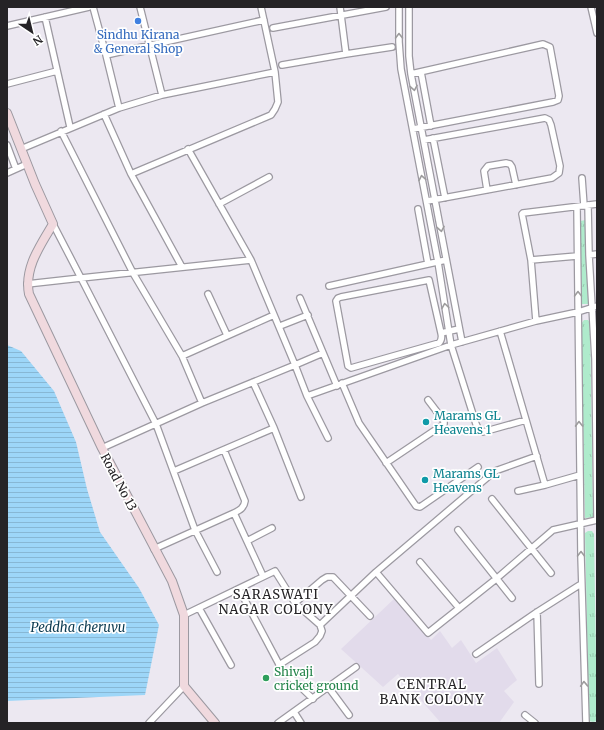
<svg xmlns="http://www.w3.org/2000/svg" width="604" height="730" viewBox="0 0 604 730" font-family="Merriweather,serif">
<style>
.built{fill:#e2dbeb}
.grass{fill:url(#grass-tufts)}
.water{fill:url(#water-rules)}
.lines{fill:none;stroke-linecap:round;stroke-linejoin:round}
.street-casing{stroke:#9c99a1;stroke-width:8}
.secondary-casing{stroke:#9c99a1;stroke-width:10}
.street{stroke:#fff;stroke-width:5.5}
.secondary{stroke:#f0d9de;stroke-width:8}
.oneway{stroke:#9d9c9d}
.shop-dot{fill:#3f7fe0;stroke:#fff;stroke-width:1.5}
.culture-dot{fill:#0f9aa8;stroke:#fff;stroke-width:1.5}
.leisure-dot{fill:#2e9e5b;stroke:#fff;stroke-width:1.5}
.labels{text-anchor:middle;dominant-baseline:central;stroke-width:3.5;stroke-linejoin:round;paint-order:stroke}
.shop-label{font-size:12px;fill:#366cbe;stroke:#fff}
.culture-label{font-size:12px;fill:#0d838f;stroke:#fff;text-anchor:start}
.street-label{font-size:12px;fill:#252326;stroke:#fff}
.leisure-label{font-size:12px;fill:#27864d;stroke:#fff;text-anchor:start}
.neighbourhood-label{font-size:13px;letter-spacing:1px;fill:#252326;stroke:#fff}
.water-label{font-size:13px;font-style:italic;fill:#0c3b51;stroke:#fff}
</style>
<defs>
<pattern id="grass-tufts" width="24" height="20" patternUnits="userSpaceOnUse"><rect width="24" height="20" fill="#afebcc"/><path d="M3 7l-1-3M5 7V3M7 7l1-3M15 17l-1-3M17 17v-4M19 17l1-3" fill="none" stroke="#96c9af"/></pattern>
<pattern id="water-rules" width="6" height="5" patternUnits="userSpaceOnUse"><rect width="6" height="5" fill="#9dd6f8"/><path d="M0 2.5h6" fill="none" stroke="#87b7d4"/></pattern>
</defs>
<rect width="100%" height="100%" fill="#ece8f1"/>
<path class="built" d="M395,598L431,640L440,631L452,648L461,640L476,663L497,648L517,680L504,691L514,702L499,723H441L398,674L383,687L341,649Z"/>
<path class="grass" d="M586,220L588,304H582L580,221Z
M584,320H588L590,323L593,517L585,518L581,324Z
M588,531H592L594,534L597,721L593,722L589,721L585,533Z"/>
<path class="water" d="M7,345L21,351L54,391L76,442L87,489L100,532L139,588L159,625L145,695L7,701Z"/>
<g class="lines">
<defs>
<path id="street" d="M93,7L106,55L264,20
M140,7L162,95
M399,7V42L401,69L438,262L451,345L476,424L479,430L483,432L526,420
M409,7V56L411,74L462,342
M591,7L597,33
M45,17L70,127
M7,26L89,7
M273,28L386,7
M346,54L392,47
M106,55L119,108
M282,65L346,54L340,7
M421,72L431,126
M411,74L543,44L550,47L559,96L558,100L553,102L413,129
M7,84L57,71
M104,114L131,174L182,267
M61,131L133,273L182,356L202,403
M433,138L445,198
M424,140L545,118L549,120L551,125L560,166L559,173L552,178L427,201
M7,145L16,169
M21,149L119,108L162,95L275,72
M188,149L251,260
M7,173L27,164
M131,174L271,115L275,109L278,102L275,72L261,7
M582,178L584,206
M487,190L484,171L488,166L506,163L510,164L512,167L516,185
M219,204L269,177
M588,205L589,255L595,359L597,520
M577,207L581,556L586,723
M418,209L428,264
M53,224L81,278L251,260L295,365L202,403L102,448
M589,255L597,254
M531,260L522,214L523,213L597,204
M27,284L81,278L156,424L195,530L217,572
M329,286L446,260
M208,294L227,335
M300,298L337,386
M536,321L531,260L577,256
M280,326L308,315
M500,331L545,485L580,475
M441,333L429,280L341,297L338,298L336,301L348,366L351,368L439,343C442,340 442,337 441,333L459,329
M323,353L295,365L307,396L451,345L536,321L578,312L597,306
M182,356L274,315
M253,382L274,428L301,497
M342,383L359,423L416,506L420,507L478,467
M307,396L328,438
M224,450L245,501C244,508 240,510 234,513L263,576
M386,463L444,424V421L428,400
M174,471L274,428
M518,491L545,485
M492,499L551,573
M458,530L512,598
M247,541L272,528
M154,549L234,513
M420,562L459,608
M376,572L428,633L496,579L553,530L597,520
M239,589L281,668L313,699
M295,603L322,580L327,577H333L370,616
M199,608L231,665
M537,612L539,684
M184,615L275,571L295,603L320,625L322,631L320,636L315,642L279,665
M320,625L376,572L495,471L537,456
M476,654L537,612L581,584
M329,688L349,715
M294,712L301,723
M525,715L535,723
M149,723L184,686
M278,723L356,667"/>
<path id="secondary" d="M7,113L35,184L53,224C40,246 24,268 29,294L102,448L172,581L184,615V686L215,723"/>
</defs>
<use href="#street" class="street-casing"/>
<use href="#secondary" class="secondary-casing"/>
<use href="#street" class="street"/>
<use href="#secondary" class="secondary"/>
</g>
<defs><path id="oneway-chevron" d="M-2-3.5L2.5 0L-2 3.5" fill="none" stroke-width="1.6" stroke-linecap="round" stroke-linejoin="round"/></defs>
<g class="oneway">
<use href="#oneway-chevron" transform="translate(399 36) rotate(-91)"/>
<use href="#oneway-chevron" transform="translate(414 88) rotate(80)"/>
<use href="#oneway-chevron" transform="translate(422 178) rotate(-101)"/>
<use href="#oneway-chevron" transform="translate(441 229) rotate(80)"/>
<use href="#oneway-chevron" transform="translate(578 294) rotate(-91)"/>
<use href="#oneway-chevron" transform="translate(445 306) rotate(-99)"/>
<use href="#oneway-chevron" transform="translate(579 424) rotate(-91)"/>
<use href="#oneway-chevron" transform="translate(581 554) rotate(-90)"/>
<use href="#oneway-chevron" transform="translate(584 684) rotate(-92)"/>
</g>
<circle class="shop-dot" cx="138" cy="21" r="4"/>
<g class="culture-dot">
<circle cx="426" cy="422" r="4"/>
<circle cx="425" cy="480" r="4"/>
</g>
<circle class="leisure-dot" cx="266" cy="678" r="4"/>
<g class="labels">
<g class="shop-label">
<text x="138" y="34">Sindhu Kirana<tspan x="138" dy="14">&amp; General Shop</tspan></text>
</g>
<g class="culture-label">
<text x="434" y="415">Marams GL<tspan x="434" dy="14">Heavens 1</tspan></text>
<text x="433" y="473">Marams GL<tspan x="433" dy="14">Heavens</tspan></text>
</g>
<g class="street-label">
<text transform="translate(119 482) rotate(62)">Road No 13</text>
</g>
<g class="leisure-label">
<text x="274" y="671">Shivaji<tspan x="274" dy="14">cricket ground</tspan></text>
</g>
<g class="neighbourhood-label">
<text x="276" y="594">SARASWATI<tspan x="276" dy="15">NAGAR COLONY</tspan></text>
<text x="432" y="684">CENTRAL<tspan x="432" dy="15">BANK COLONY</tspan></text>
</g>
<g class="water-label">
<text x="78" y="627">Peddha cheruvu</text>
</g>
</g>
<rect width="604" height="730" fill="none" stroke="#252326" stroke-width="16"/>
<g transform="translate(32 32) rotate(145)" stroke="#ffffff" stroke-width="3" paint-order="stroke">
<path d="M0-3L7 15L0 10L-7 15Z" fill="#252326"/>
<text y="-6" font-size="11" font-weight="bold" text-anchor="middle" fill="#252326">N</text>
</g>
</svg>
